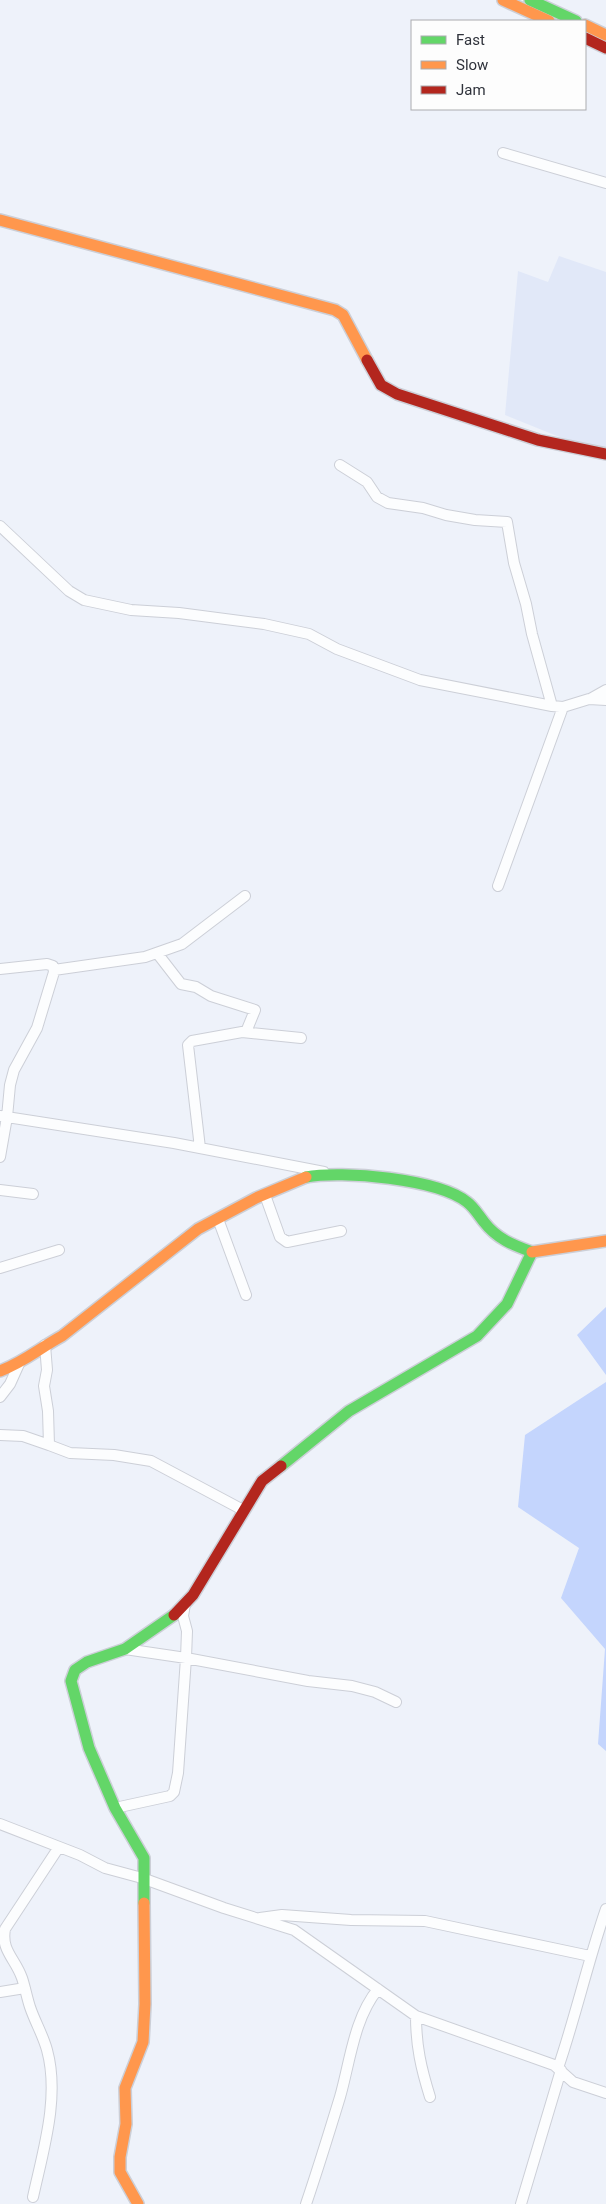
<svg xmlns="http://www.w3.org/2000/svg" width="606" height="2204" viewBox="0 0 606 2204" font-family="Roboto,sans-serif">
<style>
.built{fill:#e1e8f8}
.water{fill:#c4d5fd}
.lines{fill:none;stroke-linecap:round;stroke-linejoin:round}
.street-casing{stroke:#cccfd7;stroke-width:12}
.fast-casing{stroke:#cccfd7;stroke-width:14}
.slow-casing{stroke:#cccfd7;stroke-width:14}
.jam-casing{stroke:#cccfd7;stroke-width:14}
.street{stroke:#fcfdfe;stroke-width:10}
.fast{stroke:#63d668;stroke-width:11}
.slow{stroke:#ff974d;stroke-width:11}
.jam{stroke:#b3261e;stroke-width:11}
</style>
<rect width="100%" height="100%" fill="#eef2fa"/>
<path class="built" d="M559,256L606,272V450L595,449L557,436L505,415L518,271L548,282Z"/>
<path class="water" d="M606,1307V1375L577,1335Z
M606,1382V1751L598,1744L605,1649L561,1598L579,1548L518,1507L525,1435Z"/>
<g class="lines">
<defs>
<path id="street" d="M503,153L606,183
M340,465L367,482L377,497L388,503L423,508L446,515L475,520L507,522L514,563L526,604L532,634L552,706
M0,526L69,591L84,600L131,610L179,613L264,624L309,634L337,649L420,680L552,706L563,707L589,699L606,700
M590,699L606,690
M498,886L563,707
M157,953L181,984L196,987L211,996L255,1010L246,1032
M0,969L47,964L53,966L54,972L37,1028L14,1070L10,1085L7,1117L0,1157
M54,970L145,957L182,944L245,896
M0,1116L174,1143L324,1172
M200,1148L188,1045L192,1041L242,1032L301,1038
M0,1190L33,1194
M265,1195L280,1237L287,1242L341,1231
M218,1219L246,1295
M0,1268L59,1250
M45,1345L47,1370L44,1386L48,1411L49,1445L70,1453L114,1455L151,1461L243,1510
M0,1397L10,1384L19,1364
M0,1435L23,1436L49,1445
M125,1649L186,1658L308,1681L352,1686L375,1692L396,1702
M115,1808L170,1796L174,1792L178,1773L186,1658L187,1631L183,1616L185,1604
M0,1824L80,1855L105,1868L142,1878L224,1908L294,1930L416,2016L554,2065L573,2082L606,2093
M260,1918L282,1915L351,1920L425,1921L590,1956
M0,1992L25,1988
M416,2016C416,2046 421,2068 430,2097
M558,2068C576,2015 588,1961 606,1909
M33,2197C43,2151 60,2097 47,2050C43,2035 35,2022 30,2007C27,1998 25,1987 22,1978C15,1958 1,1951 5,1929L59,1847
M306,2204C318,2169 329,2133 340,2097C350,2062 354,2018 378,1989
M521,2204L561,2070"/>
<path id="fast" d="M530,0L576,21
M306,1177C342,1170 438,1179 467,1202C474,1207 479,1216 484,1222C497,1239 513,1245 532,1252
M281,1466L349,1411L477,1336L507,1304L532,1252
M144,1903V1858L115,1808L89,1748L71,1681L75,1670L87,1662L125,1649L174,1615"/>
<path id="slow" d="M503,0L549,21
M585,25L606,35
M0,220L335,310L343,315L367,360
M532,1252L606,1241
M0,1371C24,1362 40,1348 62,1336L198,1229L256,1198L306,1177
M138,2204L120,2172V2157L126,2124L125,2088L143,2042L145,2004L144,1903"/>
<path id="jam" d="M585,38L606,48
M367,360L381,385L397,394L538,440L606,454
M174,1615L193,1595L262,1481L281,1466"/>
</defs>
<use href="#street" class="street-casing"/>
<use href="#fast" class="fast-casing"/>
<use href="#slow" class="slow-casing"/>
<use href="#jam" class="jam-casing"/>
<use href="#street" class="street"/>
<use href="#fast" class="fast"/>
<use href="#slow" class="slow"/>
<use href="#jam" class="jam"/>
</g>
<rect x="411" y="20" width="175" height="90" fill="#fdfdfd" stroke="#abacaf"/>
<rect x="421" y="36" width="25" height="8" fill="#63d668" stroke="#abacaf"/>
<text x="456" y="45" font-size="15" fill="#2f323b">Fast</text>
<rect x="421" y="61" width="25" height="8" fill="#ff974d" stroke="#abacaf"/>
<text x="456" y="70" font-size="15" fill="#2f323b">Slow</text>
<rect x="421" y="86" width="25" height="8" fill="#b3261e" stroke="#abacaf"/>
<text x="456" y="95" font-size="15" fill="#2f323b">Jam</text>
</svg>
